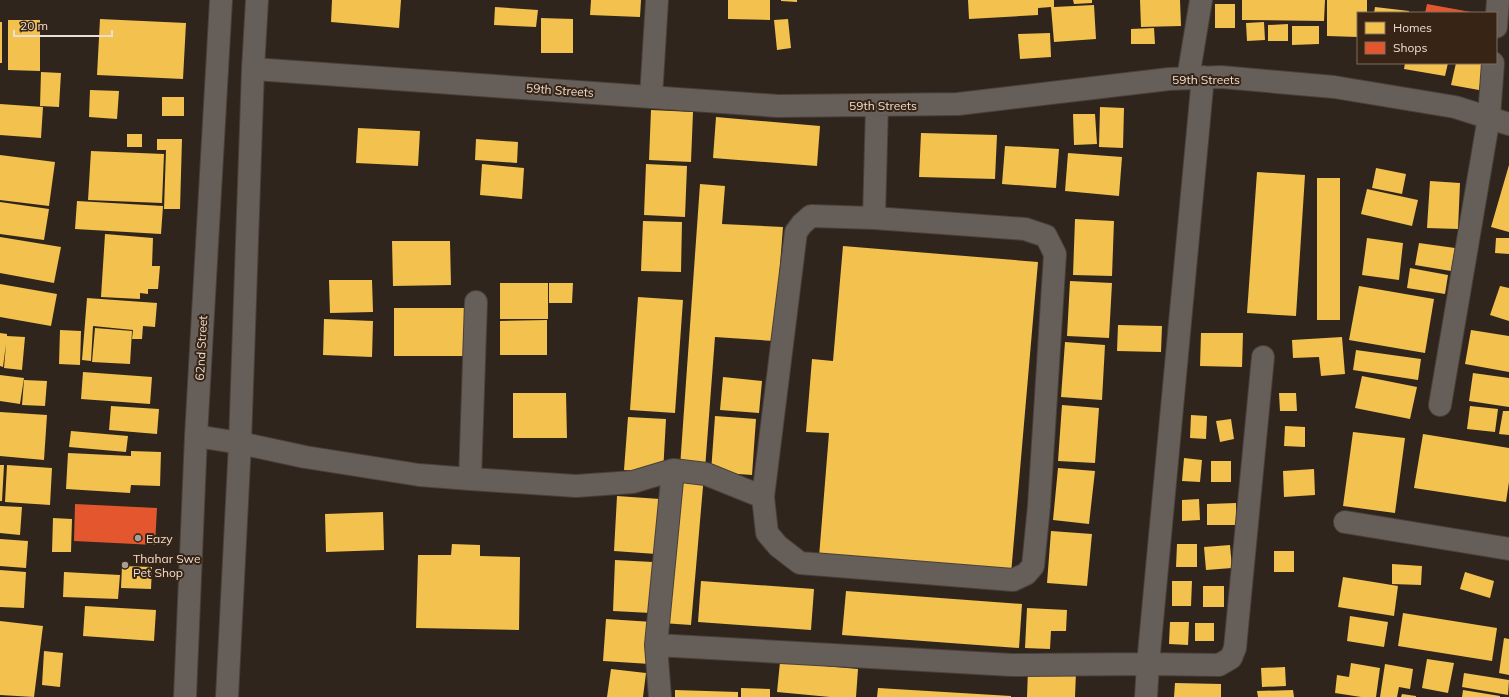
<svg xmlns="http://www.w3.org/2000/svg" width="1509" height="697" viewBox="0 0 1509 697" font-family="Mulish,sans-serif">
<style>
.homes{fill:#f2c14e}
.shops{fill:#e4572e}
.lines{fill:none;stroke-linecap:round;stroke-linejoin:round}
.street-casing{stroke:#4a4039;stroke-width:24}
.secondary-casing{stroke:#4a4039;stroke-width:24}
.street{stroke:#665e58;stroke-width:22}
.secondary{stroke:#665e58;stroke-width:22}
.poi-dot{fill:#aa9d94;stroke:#372414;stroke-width:1.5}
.labels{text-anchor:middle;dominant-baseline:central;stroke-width:4;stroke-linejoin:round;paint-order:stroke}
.street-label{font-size:12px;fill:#ecded4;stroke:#372414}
.poi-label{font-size:12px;fill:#ecded4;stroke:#372414;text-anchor:start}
</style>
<rect width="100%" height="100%" fill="#2f251c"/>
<path class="homes" d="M332,0H401L399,28L331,22Z
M591,0H641L640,17L590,15Z
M728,0H770V20L728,19Z
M781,0H797V2L781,1Z
M968,0H1054V7L1094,5L1096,39L1054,42L1051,7L1038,8V15L969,19Z
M1073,0H1092V3L1074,4Z
M1140,0H1180L1181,26L1141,27Z
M1242,0H1325L1324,21L1242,20Z
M1327,0H1367V13H1358V37L1327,36Z
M1215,4H1235V28H1215Z
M495,7L538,10L536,27L494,25Z
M1375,7L1409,11V13H1374Z
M541,18L573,19V53H541Z
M100,19L186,23L183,79L97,75Z
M788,19L791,48L777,50L774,20Z
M8,20H40V71L8,70Z
M0,22H2V63H0Z
M1264,22L1265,40L1247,41L1246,23Z
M1288,24V41H1268V25Z
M1292,26H1319V44L1292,45Z
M1154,28L1155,44H1131V29Z
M1050,33L1051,57L1020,59L1018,34Z
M1405,63H1448L1445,76L1404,69Z
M1456,63L1484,64L1479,90L1451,85Z
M41,72L61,73L59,107L40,106Z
M90,90L119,91L117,119L89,117Z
M162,97H184V116H162Z
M0,104L43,107L41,138L0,135Z
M1100,107L1124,108L1123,148L1099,147Z
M651,110L693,112L691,162L649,160Z
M1073,114H1095L1097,144L1074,145Z
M716,117L820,126L817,166L713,158Z
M358,128L420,131L418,166L356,163Z
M921,133L997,135L995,179L919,177Z
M127,134H142V147H127Z
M157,139H182L180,209H164L166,150H157Z
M476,139L518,142L517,163L475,160Z
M1005,146L1059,149L1056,188L1002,184Z
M91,151L164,154L162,203L88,200Z
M1068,153L1122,157L1119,196L1065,191Z
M0,155L55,162L49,206L0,200Z
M482,164L524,168L522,199L480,195Z
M646,164L687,166L685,217L644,215Z
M1509,165V232L1491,227Z
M1376,168L1406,174L1402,194L1372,188Z
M1257,172L1305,175L1296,316L1247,313Z
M1317,178H1340V320H1317Z
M1430,181L1460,183L1458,229L1427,228Z
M700,184L725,186L722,224L783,227L774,341L715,337L705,469L680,467Z
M1367,189L1418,200L1412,226L1361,214Z
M77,201L163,206L161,234L75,229Z
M0,202L49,209L44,240L0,234Z
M1075,219L1114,221L1112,276L1073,275Z
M643,221L682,222L681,272L641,271Z
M105,234L153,238L152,266H160L158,289H148V294L140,293V299L101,297Z
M0,237L61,247L54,283L0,273Z
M1367,238L1403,243L1399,280L1362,275Z
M1496,238H1509V254L1495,253Z
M392,241H450L451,285L393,286Z
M1419,243L1455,248L1451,271L1415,265Z
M843,246L1038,262L1011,574L819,557L829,433L806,432L812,359L833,361Z
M1410,268L1448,275L1445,294L1407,288Z
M329,280H372L373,312L330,313Z
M1070,281L1112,283L1109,338L1067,336Z
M500,283H548V319H500Z
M549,283H573L572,303H549Z
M0,284L57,294L51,326L0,317Z
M1359,286L1434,299L1425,353L1349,340Z
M1500,286L1509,288V321L1490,315Z
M638,297L683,300L675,413L630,410Z
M87,298L157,303L155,327L143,326L142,339H132L133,330L93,326L91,361L82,360Z
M394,308H466V356H394Z
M324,319L373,321L372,357L323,355Z
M547,320V355H500V321Z
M1118,325L1162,326L1161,352L1117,351Z
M95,328L132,331L130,364L92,362Z
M60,330L81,331L80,365L59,364Z
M1471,330L1509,336V372L1465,364Z
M0,333L7,334V336L25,337L22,370L4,368L6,344L3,367L0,366Z
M1201,333H1243L1242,367L1200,366Z
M1342,337L1345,374L1321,376L1319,357L1293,358L1292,340Z
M1065,342L1105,345L1102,400L1061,397Z
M1356,350L1421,359L1418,380L1353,370Z
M83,372L152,377L150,404L81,399Z
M1473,373L1509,378V407L1469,401Z
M0,375L24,378L20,404L0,401Z
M1362,376L1417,387L1410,419L1355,408Z
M723,377L762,381L759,413L720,410Z
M24,380L47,381L45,406L22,405Z
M513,393H566L567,438H513Z
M1279,393H1296L1297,411H1280Z
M1062,405L1099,408L1095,463L1058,461Z
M111,406L159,409L157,434L109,430Z
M1470,406L1498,409L1495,432L1467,429Z
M1503,411H1509V435L1499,434Z
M0,412L47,415L44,460L0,456Z
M1191,415L1207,416L1206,439L1190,438Z
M715,416L756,419L752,475L711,472Z
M628,417L666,419L663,473L624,470Z
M1231,419L1234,439L1220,442L1216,421Z
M1285,426L1305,427V447L1284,446Z
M71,431L128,436L126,452L69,447Z
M1353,432L1405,438L1395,513L1343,506Z
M1423,434L1509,448V482L1506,502L1414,488Z
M131,451L161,452L160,486L131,485L130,493L66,489L68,453L131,456Z
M1184,458L1202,460L1200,482L1182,481Z
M1211,461H1231V482H1211Z
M0,465H4L2,501H0Z
M7,465L52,468L50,505L5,502Z
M1058,468L1095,471L1089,524L1053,520Z
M1314,469L1315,495L1284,497L1283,471Z
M675,473L704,475L691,625L662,623Z
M617,496L660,499L656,554L614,551Z
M1199,499L1200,520L1182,521V500Z
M1236,503V525H1207V504Z
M0,506L22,507L20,535L0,533Z
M383,512L384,550L326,552L325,514Z
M53,518L72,519L71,552H52Z
M1051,531L1092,534L1087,586L1047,583Z
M0,539L28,541L26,568L0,566Z
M452,544L480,545V556L520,557L519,630L416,628L418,555H451Z
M1177,544H1197V567H1176Z
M1230,545L1232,568L1206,570L1204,547Z
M1274,551H1294V572H1274Z
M615,560L653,562L651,613L613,611Z
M1392,564L1422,566L1421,585L1392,584Z
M122,566L152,567L151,589L121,588Z
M0,570L26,572L24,608L0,607Z
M64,572L120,575L118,599L63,597Z
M1465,572L1494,581L1490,598L1460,589Z
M1343,577L1398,586L1394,616L1338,607Z
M701,581L814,589L811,630L698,622Z
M1172,581H1192L1191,606H1172Z
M1203,586H1224V607H1203Z
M846,591L1022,604L1019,648L842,635Z
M85,606L156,610L154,641L83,636Z
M1027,608L1067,610L1066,631H1051L1050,649L1025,648Z
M1403,613L1497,628L1492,661L1398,646Z
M1350,616L1388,622L1384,647L1347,641Z
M606,619L653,622L650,664L603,661Z
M0,621L43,626L34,697L0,695Z
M1170,622H1189L1188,645L1169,644Z
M1195,623H1214V641H1195Z
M1504,638L1509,639V675L1499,673Z
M44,651L63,653L60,687L42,685Z
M1427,659L1454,663L1448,693L1422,688Z
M780,662L858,669L856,697H830L777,692Z
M1351,663L1380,668L1376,697H1361L1335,693L1337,675L1349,677Z
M1385,664L1413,669L1410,689L1399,687L1397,697H1380Z
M1285,667L1286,686L1262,687L1261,668Z
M611,669L646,673L643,697H607Z
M1028,670L1076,672L1075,697H1027Z
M1464,673L1509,680L1508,695L1462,687Z
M1175,683L1221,684V697H1174Z
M741,688L770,689V697H741Z
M878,688L1011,696V697H877Z
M675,690L738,692V697H675Z
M1293,690L1294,697H1258L1257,691Z
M1463,690L1500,696V697H1462Z
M1402,694L1416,696V697H1401Z"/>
<path class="shops" d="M1427,4L1471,12V13H1425Z
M75,504L157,508L155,545L74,541Z"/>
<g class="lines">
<defs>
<path id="street" d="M1496,27L1498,0
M253,69L778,106L958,104L1169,79L1221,77L1334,87L1455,107L1509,124
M1188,78L1201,0
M651,97L657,0
M1440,405L1489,117L1493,63
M196,436L240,443L305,457L419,475L470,479L576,486L633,482L673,470L706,474L763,497L767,533L778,546L800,563L1013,580L1026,574L1033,566L1039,506L1055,254L1046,236L1025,229L874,218L877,105
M673,470L656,645L1012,665L1148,664L1203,77
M470,479L476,302
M763,497L796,232L802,224L811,216L874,218
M1345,522L1509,549
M656,645L660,697
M1146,697L1148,664L1219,665L1231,658L1235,648L1263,357"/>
<path id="secondary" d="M185,697L196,436L221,0
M227,697L240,443L253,69L257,0"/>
</defs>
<use href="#street" class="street-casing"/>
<use href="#secondary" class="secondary-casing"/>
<use href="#street" class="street"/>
<use href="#secondary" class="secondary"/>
</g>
<g class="poi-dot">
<circle cx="138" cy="538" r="4"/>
<circle cx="125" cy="565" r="4"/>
</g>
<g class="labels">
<g class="street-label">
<text x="1206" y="79">59th Streets</text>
<text transform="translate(560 90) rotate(4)">59th Streets</text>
<text x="883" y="105">59th Streets</text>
<text transform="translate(201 348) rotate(-87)">62nd Street</text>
</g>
<g class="poi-label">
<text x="146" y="538">Eazy</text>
<text x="133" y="558">Thahar Swe<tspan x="133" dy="14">Pet Shop</tspan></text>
</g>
</g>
<rect x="1357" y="12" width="140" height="52" fill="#372414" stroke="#7f6e61"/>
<rect x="1365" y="22" width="20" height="12" fill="#f2c14e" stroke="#7f6e61"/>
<text x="1393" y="32" font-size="12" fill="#ecded4">Homes</text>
<rect x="1365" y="42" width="20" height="12" fill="#e4572e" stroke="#7f6e61"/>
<text x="1393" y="52" font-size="12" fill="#ecded4">Shops</text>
<path d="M14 30v6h98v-6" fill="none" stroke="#ecded4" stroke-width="2"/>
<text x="20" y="30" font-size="12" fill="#ecded4" stroke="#372414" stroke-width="3" paint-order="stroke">20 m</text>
</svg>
